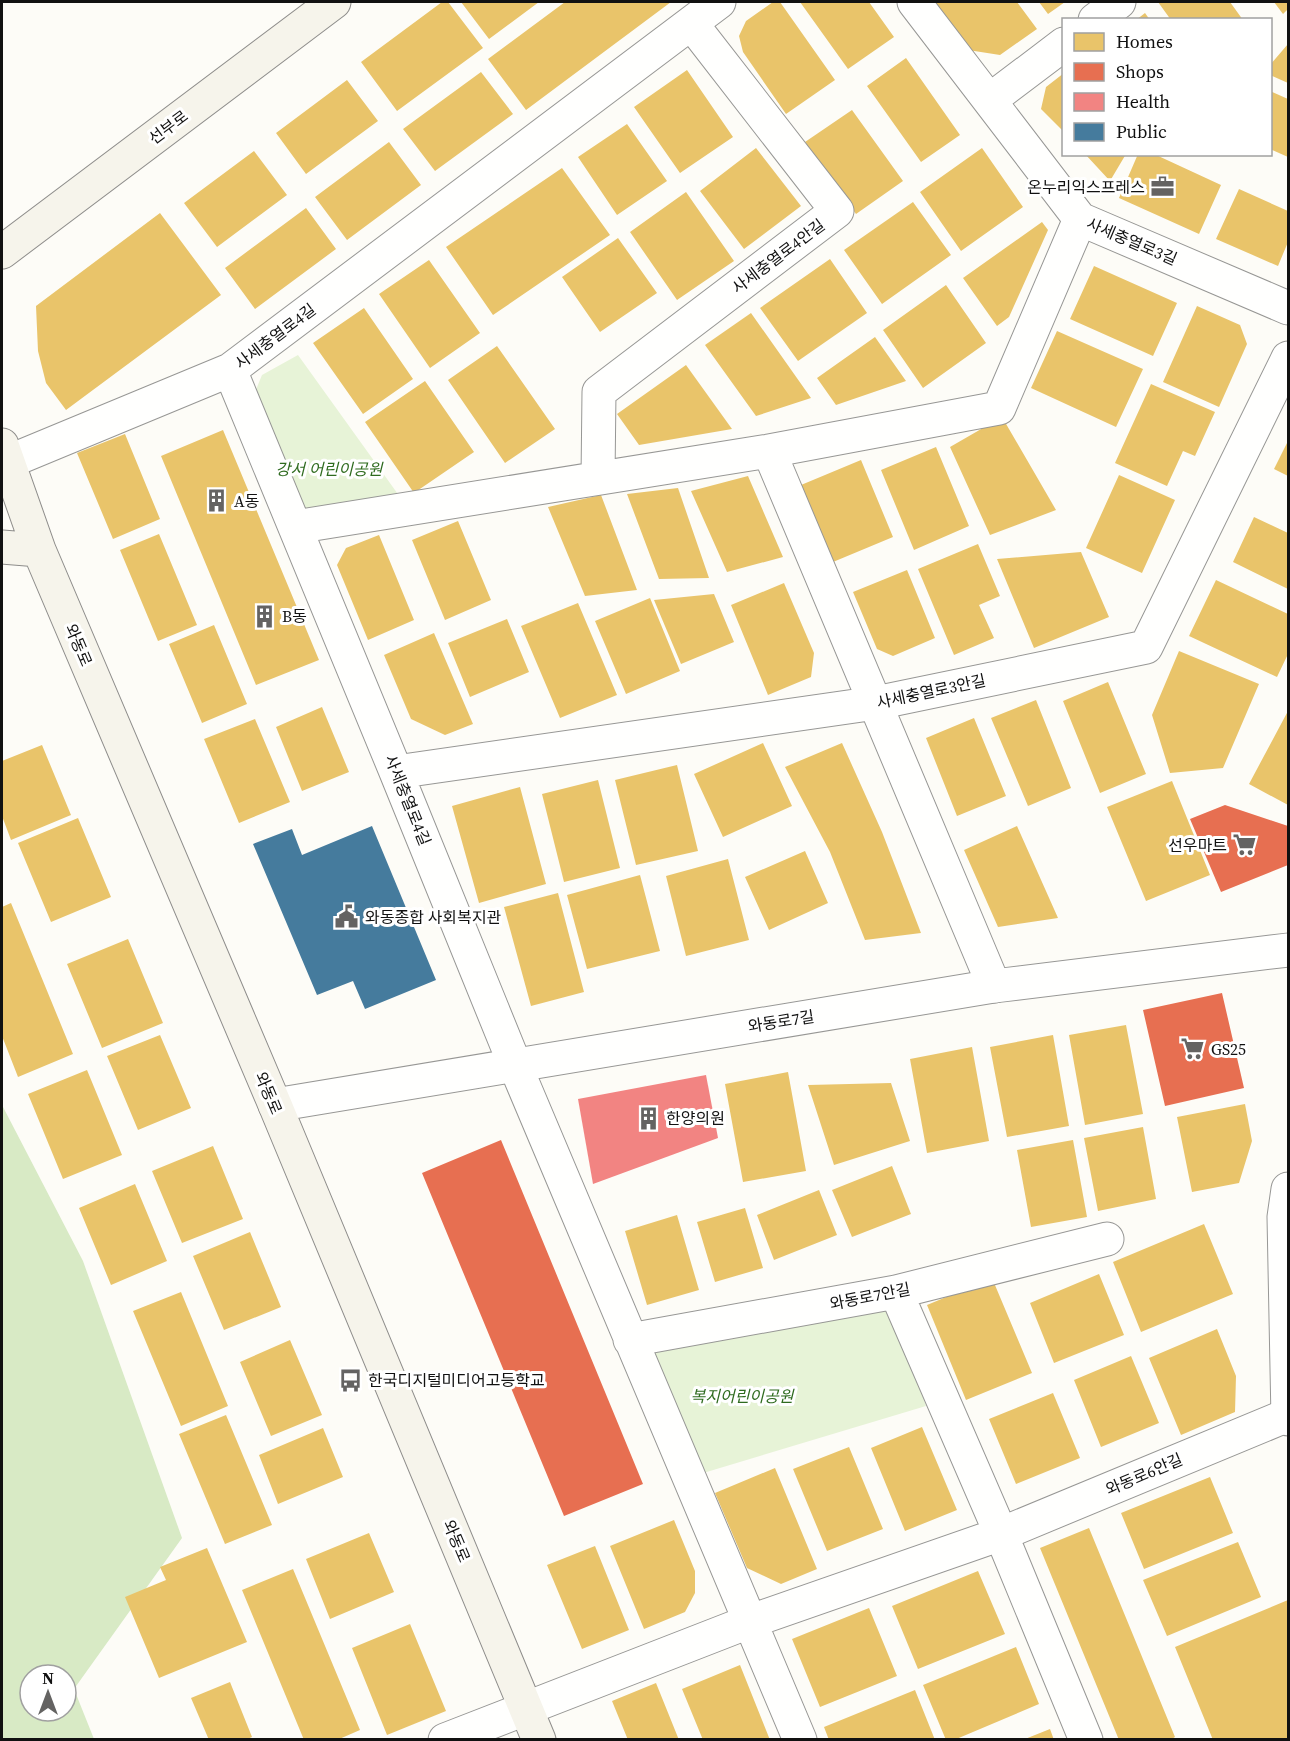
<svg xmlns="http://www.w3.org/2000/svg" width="1290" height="1741" viewBox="0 0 1290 1741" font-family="'Source Serif 4','Noto Sans KR',serif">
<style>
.green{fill:#e7f3d7}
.forest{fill:#d8eac5;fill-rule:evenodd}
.homes{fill:#e9c46a}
.shops{fill:#e76f51}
.health{fill:#f28482}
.public{fill:#457b9d}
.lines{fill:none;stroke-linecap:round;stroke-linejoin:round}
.minor-casing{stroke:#979795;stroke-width:35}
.tertiary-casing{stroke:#979795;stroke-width:35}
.secondary-casing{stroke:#8e8d8b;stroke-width:35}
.minor{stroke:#fffffe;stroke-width:33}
.tertiary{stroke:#fffffe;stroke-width:33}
.secondary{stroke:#f6f4eb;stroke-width:33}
.labels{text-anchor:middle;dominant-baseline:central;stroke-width:6;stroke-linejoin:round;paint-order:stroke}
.street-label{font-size:16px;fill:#111;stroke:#fff}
.poi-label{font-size:16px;fill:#111;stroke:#fff;text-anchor:start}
.park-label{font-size:16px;font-style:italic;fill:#2f6b1f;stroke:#fff}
</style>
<rect width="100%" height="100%" fill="#fdfcf7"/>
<path class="green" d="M298,355L400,497L305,517L253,397L262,375Z
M892,1302L926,1406L700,1474L644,1351Z"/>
<path class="forest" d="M2,1105L83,1261L182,1538L74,1689L94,1739H2ZM30,1675H66V1711H30Z"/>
<path class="homes" d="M442,2H448L483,48L397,111L361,62Z
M461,2H539L489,39Z
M565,2H671L526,110L488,59Z
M773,2H780L835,80L786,114L743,52L739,36L746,21Z
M800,2H869L894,37L848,69Z
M936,2H1017L1037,29L1000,55L968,50L934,3Z
M1039,2H1065L1048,14Z
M1158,2H1230L1243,20H1171Z
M1274,2H1288V9L1283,14Z
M1145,13L1150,20H1136Z
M1288,44V83L1270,75V65Z
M906,58L960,135L921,162L867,86Z
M687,70L733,137L680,173L634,107Z
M481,72L513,114L435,171L403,129Z
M1064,73V132L1041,109L1046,87Z
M347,80L378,121L306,174L276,133Z
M1270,91L1288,99V157L1270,149Z
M852,110L903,181L856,214L805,142Z
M627,124L667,181L617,215L578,157Z
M389,142L421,185L347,240L315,197Z
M756,148L801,206L744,249L700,191Z
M982,148L1023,207L961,251L920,192Z
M254,151L287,195L217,247L184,203Z
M1085,154H1126L1110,181Z
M1138,154H1154L1221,185L1199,234L1119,198Z
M562,168L610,235L493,315L446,247Z
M1239,189L1288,211V242L1278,266L1216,239Z
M686,192L734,261L677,300L630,232Z
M913,202L951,255L882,304L844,250Z
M306,208L336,249L255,309L225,268Z
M160,213L221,295L66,410L46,383L38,351L36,306Z
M1042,222L1048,230L1009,317L997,326L963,278Z
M618,238L657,293L600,332L562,277Z
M830,259L867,313L798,361L760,308Z
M429,260L480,333L430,368L379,294Z
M1094,266L1177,303L1153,356L1070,319Z
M946,285L986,343L923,388L883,330Z
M1197,306L1240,325L1247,344L1219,407L1163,382Z
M364,308L413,379L363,414L313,343Z
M751,313L811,398L756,416L705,345Z
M1057,331L1143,369L1116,427L1031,388Z
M875,337L906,381L836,405L817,378Z
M497,346L555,429L505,463L448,380Z
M686,365L732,429L639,445L617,414Z
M425,381L474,452L414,493L365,422Z
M1151,384L1215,412L1195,456L1183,451L1167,486L1115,463Z
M1002,417L1056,510L990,535L950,447Z
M223,430L319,660L256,685L161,456Z
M125,434L160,519L113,539L77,453Z
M1288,441V476L1274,469Z
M936,447L969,526L914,550L881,470Z
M861,460L893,537L833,562L801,485Z
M1119,475L1175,500L1142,573L1086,548Z
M748,476L783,557L727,572L691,491Z
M678,488L709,578L659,579L627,494Z
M601,495L637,590L585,596L548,507Z
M1254,517L1288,533V589L1233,562Z
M458,521L491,600L445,620L412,540Z
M159,534L197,625L158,641L120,550Z
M379,535L414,620L368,640L337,565L346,548Z
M978,544L1000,596L979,605L994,638L954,655L918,569Z
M1081,552L1109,617L1034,648L997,559Z
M907,570L935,638L893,656L877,649L853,592Z
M1216,580L1288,614V654L1277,677L1189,636Z
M784,583L814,653L811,677L768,695L731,605Z
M714,594L734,642L681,664L654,600Z
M650,598L680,671L626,694L595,621Z
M578,603L617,695L560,718L521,626Z
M507,619L529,672L470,697L448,643Z
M214,625L247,704L202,723L169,644Z
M434,633L473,724L445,735L411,719L384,655Z
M1179,651L1259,684L1223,768L1170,773L1152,715Z
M1108,682L1146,774L1100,793L1063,701Z
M1036,700L1071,788L1028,806L991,718Z
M322,707L349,772L302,791L276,727Z
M1288,711V805L1249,784Z
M974,718L1006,796L957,816L926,738Z
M255,719L290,802L239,823L204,739Z
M763,743L792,806L723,837L694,774Z
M842,743L882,832L921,933L865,940L830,852L785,767Z
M42,745L71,815L11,840L2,816V761Z
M677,765L698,851L636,865L615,780Z
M598,780L620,868L564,882L542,794Z
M1172,781L1210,875L1146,901L1107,807Z
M520,787L546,884L479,903L452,806Z
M78,818L111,897L51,922L18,843Z
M1017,826L1058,918L998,927L964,850Z
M805,851L828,903L769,930L745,877Z
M728,859L749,940L686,956L666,876Z
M640,875L660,951L587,969L567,895Z
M558,893L584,992L531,1006L504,907Z
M11,903L73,1054L18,1077L2,1036V907Z
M128,939L163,1023L102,1048L67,964Z
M1126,1025L1143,1114L1085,1125L1069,1035Z
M160,1035L191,1108L138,1130L107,1056Z
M1053,1035L1069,1126L1007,1137L990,1047Z
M972,1047L989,1141L927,1153L910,1059Z
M87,1070L122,1155L63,1179L28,1094Z
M788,1072L806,1171L743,1182L725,1084Z
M891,1083L910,1141L834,1165L808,1085Z
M1245,1104L1252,1141L1239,1183L1192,1192L1177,1117Z
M1143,1127L1156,1199L1098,1211L1084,1138Z
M1073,1140L1087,1217L1031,1227L1017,1150Z
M213,1146L243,1219L182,1243L152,1171Z
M892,1166L911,1214L852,1237L832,1190Z
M135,1184L167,1261L111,1285L79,1208Z
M819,1190L837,1235L774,1260L757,1215Z
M745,1208L763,1268L715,1282L697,1222Z
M677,1215L699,1290L647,1305L625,1231Z
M1204,1224L1233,1294L1141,1332L1113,1262Z
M250,1232L281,1307L224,1330L193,1256Z
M1099,1274L1124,1335L1054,1363L1030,1303Z
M992,1278L1032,1373L966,1400L927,1305Z
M181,1292L228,1406L181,1426L133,1311Z
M1217,1329L1236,1376L1235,1412L1181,1435L1149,1358Z
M290,1340L322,1415L271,1436L240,1362Z
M1131,1356L1159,1423L1101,1447L1074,1380Z
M1053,1393L1080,1458L1016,1484L989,1419Z
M226,1415L272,1525L225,1544L179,1434Z
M922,1427L957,1510L905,1531L871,1448Z
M323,1428L343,1477L278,1504L259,1455Z
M849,1447L883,1529L827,1551L793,1469Z
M775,1468L817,1569L781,1584L747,1568L715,1493Z
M1210,1477L1233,1533L1144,1569L1121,1513Z
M674,1520L695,1571V1593L685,1612L644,1629L610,1546Z
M1089,1528L1175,1737L1170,1740H1119L1040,1548Z
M369,1533L394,1592L330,1619L306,1559Z
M1238,1542L1261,1597L1167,1636L1143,1580Z
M595,1546L629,1630L582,1649L547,1565Z
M207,1548L247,1642L159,1678L125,1597L166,1580L160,1567Z
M293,1569L360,1730L337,1740H304L242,1590Z
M978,1571L1005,1634L918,1669L892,1606Z
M1288,1600V1738L1213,1740L1175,1647Z
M869,1608L897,1676L820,1707L792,1639Z
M410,1624L446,1711L387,1735L352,1648Z
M1016,1647L1039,1704L954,1740H946L923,1685Z
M740,1665L770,1740H703L682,1689Z
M230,1682L252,1737L245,1740H209L191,1698Z
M656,1683L679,1740H628L612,1701Z
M915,1690L935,1740H829L824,1727Z
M1050,1729L1054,1740H1025V1739Z"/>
<path class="shops" d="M1225,805L1288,826V865L1221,892L1190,819Z
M1222,993L1244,1088L1165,1106L1143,1010Z
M501,1140L643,1484L564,1516L422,1173Z"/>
<path class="health" d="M706,1075L718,1138L593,1184L578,1099Z"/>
<path class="public" d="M372,826L436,980L365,1009L353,981L317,995L253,844L292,829L302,855Z"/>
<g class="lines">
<defs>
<path id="minor" d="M719,2L230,370L396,772L515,1065L800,1740
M914,2L1080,219L1288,308
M1095,20L1119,2
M990,100L1064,44
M769,451L994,986
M8,462L230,370
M598,478L599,392L837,211L691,23
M295,527L769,451L999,408L1080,219
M396,772L876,703L1146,647L1288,358
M896,1292L1001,1534L1086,1740
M630,1340L896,1292L1107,1239
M445,1740L751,1621L1001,1534L1288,1415"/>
<path id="tertiary" d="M275,1105L994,986L1288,950
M1288,1189L1284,1217L1288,1419"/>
<path id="secondary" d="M2,252L334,2
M2,445L39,550L275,1105L539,1740
M2,547L39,550"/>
</defs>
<use href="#minor" class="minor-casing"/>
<use href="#tertiary" class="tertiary-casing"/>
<use href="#secondary" class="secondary-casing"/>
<use href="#minor" class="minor"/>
<use href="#tertiary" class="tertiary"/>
<use href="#secondary" class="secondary"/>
</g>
<defs>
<symbol id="office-bare" viewBox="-9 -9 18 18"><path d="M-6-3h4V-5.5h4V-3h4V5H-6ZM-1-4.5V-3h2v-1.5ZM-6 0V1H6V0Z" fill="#646362" stroke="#fff" stroke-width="2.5" paint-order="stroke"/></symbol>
<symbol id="building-bare" viewBox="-9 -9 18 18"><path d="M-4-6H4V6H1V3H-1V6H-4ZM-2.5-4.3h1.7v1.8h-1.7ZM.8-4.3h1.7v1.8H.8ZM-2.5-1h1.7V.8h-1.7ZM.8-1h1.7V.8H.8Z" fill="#646362" stroke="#fff" stroke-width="2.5" paint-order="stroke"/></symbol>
<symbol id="supermarket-bare" viewBox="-9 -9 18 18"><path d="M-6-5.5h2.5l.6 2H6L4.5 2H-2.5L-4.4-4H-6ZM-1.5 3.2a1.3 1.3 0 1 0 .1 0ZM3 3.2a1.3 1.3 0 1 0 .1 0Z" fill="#646362" stroke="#fff" stroke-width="2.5" paint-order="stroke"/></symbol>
<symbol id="civic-bare" viewBox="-9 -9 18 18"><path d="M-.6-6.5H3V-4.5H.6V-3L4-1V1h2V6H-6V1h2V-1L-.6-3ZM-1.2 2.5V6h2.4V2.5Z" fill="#646362" stroke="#fff" stroke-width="2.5" paint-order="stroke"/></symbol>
<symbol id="bus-bare" viewBox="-9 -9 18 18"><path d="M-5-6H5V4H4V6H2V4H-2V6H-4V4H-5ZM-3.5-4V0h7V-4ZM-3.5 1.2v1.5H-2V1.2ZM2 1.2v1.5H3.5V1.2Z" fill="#646362" stroke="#fff" stroke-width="2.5" paint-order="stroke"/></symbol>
</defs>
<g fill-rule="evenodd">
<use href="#office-bare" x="1146" y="170" width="33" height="33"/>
<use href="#building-bare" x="200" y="484" width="33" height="33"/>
<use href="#building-bare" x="248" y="600" width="33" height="33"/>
<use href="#supermarket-bare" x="1228" y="828" width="33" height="33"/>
<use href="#civic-bare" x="330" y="900" width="33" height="33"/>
<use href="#supermarket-bare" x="1176" y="1032" width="33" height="33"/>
<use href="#building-bare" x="632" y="1102" width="33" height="33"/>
<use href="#bus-bare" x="334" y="1364" width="33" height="33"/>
</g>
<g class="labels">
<g class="street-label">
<text transform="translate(168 127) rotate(-37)">선부로</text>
<text transform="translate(1132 241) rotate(23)">사세충열로3길</text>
<text transform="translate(778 256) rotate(-37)">사세충열로4안길</text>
<text transform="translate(275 336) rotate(-37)">사세충열로4길</text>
<text transform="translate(79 645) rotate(67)">와동로</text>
<text transform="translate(931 691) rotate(-12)">사세충열로3안길</text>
<text transform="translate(408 800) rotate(68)">사세충열로4길</text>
<text transform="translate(781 1021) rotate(-9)">와동로7길</text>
<text transform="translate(269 1093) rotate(67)">와동로</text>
<text transform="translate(870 1296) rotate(-11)">와동로7안길</text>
<text transform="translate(1144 1474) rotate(-23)">와동로6안길</text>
<text transform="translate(457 1541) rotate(67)">와동로</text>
</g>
<g class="poi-label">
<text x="1145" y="187" text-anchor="end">온누리익스프레스</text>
<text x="234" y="501">A동</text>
<text x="282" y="616">B동</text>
<text x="1227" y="845" text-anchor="end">선우마트</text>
<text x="365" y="917">와동종합 사회복지관</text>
<text x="1211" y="1049">GS25</text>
<text x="666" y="1118">한양의원</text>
<text x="368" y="1380">한국디지털미디어고등학교</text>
</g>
<g class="park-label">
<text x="329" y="469">강서 어린이공원</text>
<text x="742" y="1396">복지어린이공원</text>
</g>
</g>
<rect width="1290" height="1741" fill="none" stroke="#111111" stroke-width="6"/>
<rect x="1062" y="18" width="210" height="138" fill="#ffffff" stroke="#a0a0a0" stroke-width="1.5"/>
<rect x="1074" y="33" width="30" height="18" fill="#e9c46a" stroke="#a0a0a0" stroke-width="1.5"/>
<text x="1116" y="48" font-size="18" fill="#111111">Homes</text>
<rect x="1074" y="63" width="30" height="18" fill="#e76f51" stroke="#a0a0a0" stroke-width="1.5"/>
<text x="1116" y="78" font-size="18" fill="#111111">Shops</text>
<rect x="1074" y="93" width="30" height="18" fill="#f28482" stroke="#a0a0a0" stroke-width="1.5"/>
<text x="1116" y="108" font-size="18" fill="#111111">Health</text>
<rect x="1074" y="123" width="30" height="18" fill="#457b9d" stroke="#a0a0a0" stroke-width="1.5"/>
<text x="1116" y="138" font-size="18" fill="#111111">Public</text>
<g transform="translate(48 1693)"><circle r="28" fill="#ffffff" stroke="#a0a0a0" stroke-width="1.5"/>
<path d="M0-4.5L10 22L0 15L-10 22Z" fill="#646362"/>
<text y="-9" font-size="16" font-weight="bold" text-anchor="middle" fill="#111111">N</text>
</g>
</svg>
